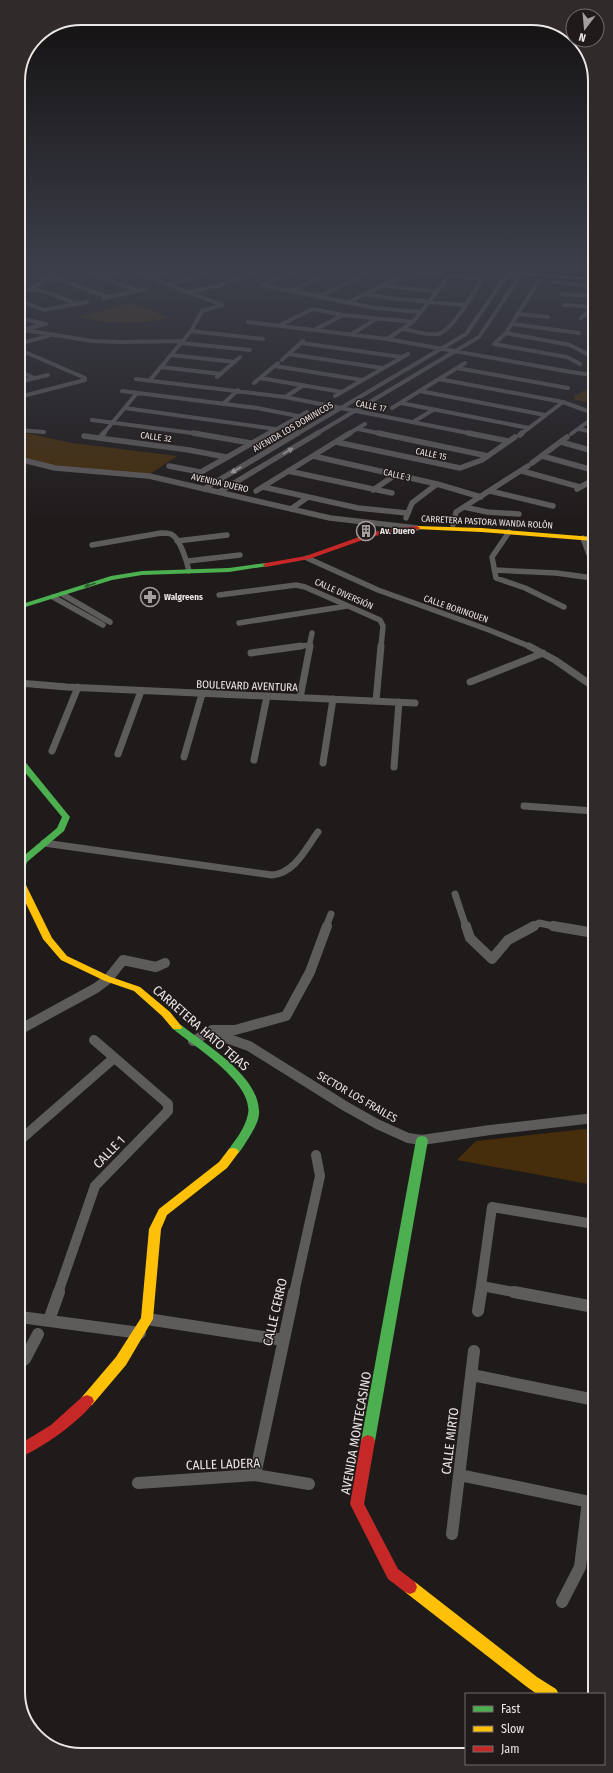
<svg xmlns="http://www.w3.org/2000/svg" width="613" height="1773" viewBox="0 0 613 1773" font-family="'Fira Sans Condensed',sans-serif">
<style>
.green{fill:#462d0b}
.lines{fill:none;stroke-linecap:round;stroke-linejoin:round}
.street-far4{stroke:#5e5b5b;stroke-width:4}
.street-far3{stroke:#5e5b5b;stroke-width:5.5}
.street-far2{stroke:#5e5b5b;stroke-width:7}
.street-far1{stroke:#5e5b5b;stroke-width:10}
.street{stroke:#5e5b5b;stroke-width:12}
.fast{fill:#4caf50;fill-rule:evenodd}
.slow{fill:#ffc107;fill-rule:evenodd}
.jam{fill:#c62828;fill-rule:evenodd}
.oneway{fill:#aba7a7}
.oneway2{fill:#345d32}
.labels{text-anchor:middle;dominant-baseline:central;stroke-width:3;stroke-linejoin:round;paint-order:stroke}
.far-street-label{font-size:9px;fill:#eae6e5;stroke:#211a1a}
.far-poi-label{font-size:9px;font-weight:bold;fill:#eae6e5;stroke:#211a1a;text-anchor:start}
.street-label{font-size:11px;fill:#eae6e5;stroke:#211a1a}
.near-street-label{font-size:13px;fill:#eae6e5;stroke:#211a1a}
.rim{fill:none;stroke:#eae6e5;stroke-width:2}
</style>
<rect width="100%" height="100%" fill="#201b1b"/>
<path class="green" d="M130,303L170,318C140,324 110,325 79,317Z
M593,389V403L575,400L574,396L583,391Z
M19,433H26L72,443L177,456L150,474L58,467L19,457Z
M594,1128V1185L457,1160L476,1141Z"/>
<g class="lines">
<path class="street-far4" d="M84,271L138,291
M132,271L222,305L202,311L191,331L150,380
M98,276L120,271
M147,277L170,271
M48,278L61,280L108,297
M539,280L506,333L494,344L567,357L580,364
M553,282L593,286
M169,284L190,279L212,271
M262,285L375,308L421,312
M263,285L293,271
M382,285L437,292
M30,289L43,291L77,304
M290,291L332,271
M190,292L220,285L254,271
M18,293L30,289L57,271
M365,294L389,298L464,305
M562,294L593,296
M318,297L371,271
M104,298L145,289
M18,300L44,310L87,302
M347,303L411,271
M564,305L593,307
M519,314L548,317
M18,318L46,324
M581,318L593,308
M248,322L387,339L571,372L585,374L593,373
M513,324L579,333
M280,325L313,309L343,315L413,322
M316,329L343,315
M404,329C414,331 428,336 438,334C453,330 474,292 482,279L415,271
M24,330L92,341L120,342L183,341
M18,331L46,324
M191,331L263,339
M506,333L570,345L593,357
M352,334L376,319
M387,339L413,322L450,275
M181,343L250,350
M301,343L401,357
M18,344L48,336
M18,349L85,378V380L19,397
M289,354L382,368
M171,355L235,362
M282,360L303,341
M275,366L362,380
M161,367L221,374
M457,368L568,388
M19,371L34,378
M217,377L240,357
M260,378L342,392
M136,379L285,397L473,434
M439,379L563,402L593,413
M19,382L48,375
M254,383L278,363
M122,391L257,408L298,416
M420,391L545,415
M335,396L408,354
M285,397L304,385
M401,403L529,428
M223,404L238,390
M125,408L275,429
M392,408L465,363
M92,420L200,434
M413,422L433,410
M358,429L383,434
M579,429L593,432
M19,430L44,432
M103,434L137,393
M268,434L307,412
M297,434L466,334L507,275L520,276L479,337L316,434
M348,434L365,424
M521,434L563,402
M571,434L593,418"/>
<path class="street-far3" d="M193,433L251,443
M378,433L488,456
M468,433L508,441
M520,435L522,433
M84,436L189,450L226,457
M100,438L104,433
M336,442L460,468L482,460L515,437
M561,442L593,451
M313,456L437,484L481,497
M542,456L593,470
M19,459L55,468L149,476L330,518L417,528
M532,463L567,437
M169,466L200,472
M288,471L392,493
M522,471L580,487
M194,476L270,433
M263,487L358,508L407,513
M204,489L298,433
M577,489L593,480
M373,490L395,475
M256,491L350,433
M490,491L553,506
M219,492L318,433
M464,507L487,512L519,514
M291,509L308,497
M406,518L412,503L437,484
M453,525L456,512L528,466
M509,532L492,557L496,578L525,588L564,607
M583,538L593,565
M177,541L227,535
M92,545L161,533C164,533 168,533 171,534C180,538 187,562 189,571
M307,558L378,590L489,630L531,647
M188,561L240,555
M495,570L556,573L593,578
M62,594L110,622
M219,595L296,585L305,587L380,620L383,626L381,647
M53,597L103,625
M239,623L347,606
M294,647L310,645
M309,647L312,633"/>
<path class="street-far2" d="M529,646L555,660L594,687
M251,653L301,646
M470,682L543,653
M19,683L67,687L415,703
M300,698L310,646
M376,701L381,646
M52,751L78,687
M118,754L141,691
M184,757L202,694
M254,760L267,696
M323,763L333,699
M394,767L399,702
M524,806L594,811
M44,843L272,875C295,873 306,848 318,832
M455,894L466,927
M326,927L331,914
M533,927L539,923L558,927"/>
<path class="street-far1" d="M466,926L470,938L492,959L508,940L534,926
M553,926L594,933
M19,1030L96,988L108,979L123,960L156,967L165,963
M212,1030H235L286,1016L310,972L327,926
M193,1041L209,1032L249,1046L345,1106L377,1124L408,1138L422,1140L490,1130L594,1118
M19,1141L114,1058
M482,1286L519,1293
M58,1293L95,1186L168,1111V1104L94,1040
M294,1293L320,1176L316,1155
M480,1293L492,1207L594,1224"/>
<path class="street" d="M514,1292L594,1307
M478,1311L481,1292
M20,1317L140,1333
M147,1319L283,1340
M49,1320L59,1292
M20,1362L25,1359L38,1334
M472,1375L595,1400
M255,1475L294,1292
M460,1475L595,1503
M138,1483L255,1475L309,1484
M452,1534L474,1351
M562,1602L580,1567L588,1501"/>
<path class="fast" d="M475,271H499L593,278V280Z
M266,563L268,564V566L229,572L142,575L112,580L19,609V605L111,576L142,571L229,568Z
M19,758H22L70,817L64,831L27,862L23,875L19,878L20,859L57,828L62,817L19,765Z
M177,1024L181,1025C206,1045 258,1075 259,1111C260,1120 253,1131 248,1139C243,1146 239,1158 229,1155L227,1152C235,1140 245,1129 248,1114C254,1083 194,1046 173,1029L172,1027L173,1025Z
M422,1136L426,1137L428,1140L375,1441L373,1445L368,1447L363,1445L361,1441L416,1140L418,1137Z"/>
<path class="slow" d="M417,526L481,528L593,537V541L481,532L415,529L414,528Z
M19,876L23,879L52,938L67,956L111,977L140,987L170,1012L182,1027L181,1029H173L162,1016L134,991L105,981L61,960L43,939L19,889Z
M233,1148L237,1149L239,1152L227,1168L167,1215L161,1229L153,1319L126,1365L92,1405L87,1407L82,1405L80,1401L82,1397L116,1357L141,1318L149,1229L159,1209L219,1162L229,1149Z
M410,1580L415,1582L537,1677L556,1689L559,1694H537L527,1687L405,1592L403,1587L405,1582Z"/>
<path class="jam" d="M417,526L420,528L419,529L374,536L309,559L266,567L263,565L266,563L306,556L373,532Z
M87,1395L92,1397L94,1401C85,1418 38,1451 20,1457V1444L51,1425L82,1397Z
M368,1435L373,1437L375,1441L364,1504L398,1569L415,1582L417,1587L415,1592L410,1594L405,1592L388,1579L350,1504L361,1441L363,1437Z"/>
</g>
<defs><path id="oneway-solid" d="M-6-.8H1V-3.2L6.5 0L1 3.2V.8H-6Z"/></defs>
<g class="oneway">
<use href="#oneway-solid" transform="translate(288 451) rotate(-31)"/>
<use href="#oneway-solid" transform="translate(236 470) rotate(150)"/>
</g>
<use class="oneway2" href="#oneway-solid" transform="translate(90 585) rotate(163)"/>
<linearGradient id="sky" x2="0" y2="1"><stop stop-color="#120f0f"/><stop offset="0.52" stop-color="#3c3f4a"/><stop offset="1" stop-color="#3c3f4a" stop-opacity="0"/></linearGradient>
<rect width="613" height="519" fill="url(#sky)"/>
<defs>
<symbol id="building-ring" viewBox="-11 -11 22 22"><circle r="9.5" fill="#211a1a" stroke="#a39f9e" stroke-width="1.5"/><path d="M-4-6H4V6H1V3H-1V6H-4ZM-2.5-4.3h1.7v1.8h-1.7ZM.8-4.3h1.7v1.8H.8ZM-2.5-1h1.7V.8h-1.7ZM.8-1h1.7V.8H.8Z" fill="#a39f9e"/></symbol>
<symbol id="pharmacy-ring" viewBox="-11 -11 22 22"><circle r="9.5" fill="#211a1a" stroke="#a39f9e" stroke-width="1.5"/><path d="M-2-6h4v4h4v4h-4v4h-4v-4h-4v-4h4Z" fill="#a39f9e"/></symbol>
</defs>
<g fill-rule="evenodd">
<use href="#building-ring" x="355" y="520" width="22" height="22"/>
<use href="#pharmacy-ring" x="139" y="586" width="22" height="22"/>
</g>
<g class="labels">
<g class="far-street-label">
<text transform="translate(371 406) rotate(11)">CALLE 17</text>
<text transform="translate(293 427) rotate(-30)">AVENIDA LOS DOMINICOS</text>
<text transform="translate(156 437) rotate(7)">CALLE 32</text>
<text transform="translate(431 454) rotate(12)">CALLE 15</text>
<text transform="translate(397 475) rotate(13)">CALLE 3</text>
<text transform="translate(220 483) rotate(13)">AVENIDA DUERO</text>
<text transform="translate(487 522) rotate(3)">CARRETERA PASTORA WANDA ROLÓN</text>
<text transform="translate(344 594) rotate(24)">CALLE DIVERSIÓN</text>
<text transform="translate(456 609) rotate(19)">CALLE BORINQUEN</text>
</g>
<g class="far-poi-label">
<text x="380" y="531">Av. Duero</text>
<text x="164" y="597">Walgreens</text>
</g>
<g class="street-label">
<text transform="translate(247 686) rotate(2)">BOULEVARD AVENTURA</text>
<text transform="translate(357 1097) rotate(30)">SECTOR LOS FRAILES</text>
</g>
<g class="near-street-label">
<text transform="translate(201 1028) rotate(41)">CARRETERA HATO TEJAS</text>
<text transform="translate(109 1152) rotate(-46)">CALLE 1</text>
<text transform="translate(275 1312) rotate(-77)">CALLE CERRO</text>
<text transform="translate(356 1433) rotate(-80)">AVENIDA MONTECASINO</text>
<text transform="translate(450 1441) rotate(-83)">CALLE MIRTO</text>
<text transform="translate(223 1464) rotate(-2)">CALLE LADERA</text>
</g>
</g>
<path d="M0 0H613V1773H0ZM81 25H532A56 56 0 0 1 588 81V1692A56 56 0 0 1 532 1748H81A56 56 0 0 1 25 1692V81A56 56 0 0 1 81 25Z" fill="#312a2a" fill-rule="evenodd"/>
<path class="rim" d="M81 25H532A56 56 0 0 1 588 81V1692A56 56 0 0 1 532 1748H81A56 56 0 0 1 25 1692V81A56 56 0 0 1 81 25Z"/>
<rect x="465" y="1693" width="140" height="72" fill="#211a1a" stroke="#716c6b"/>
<rect x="473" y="1706" width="20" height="6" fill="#4caf50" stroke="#716c6b"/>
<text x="501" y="1713" font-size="12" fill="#eae6e5">Fast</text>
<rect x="473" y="1726" width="20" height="6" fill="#ffc107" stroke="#716c6b"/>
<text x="501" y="1733" font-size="12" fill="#eae6e5">Slow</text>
<rect x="473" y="1746" width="20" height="6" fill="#c62828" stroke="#716c6b"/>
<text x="501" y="1753" font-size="12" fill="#eae6e5">Jam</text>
<g transform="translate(585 28) rotate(196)"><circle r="19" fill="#211a1a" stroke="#716c6b"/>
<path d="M0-3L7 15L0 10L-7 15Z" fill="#a39f9e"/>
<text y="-6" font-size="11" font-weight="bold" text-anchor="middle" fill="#eae6e5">N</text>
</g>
</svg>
